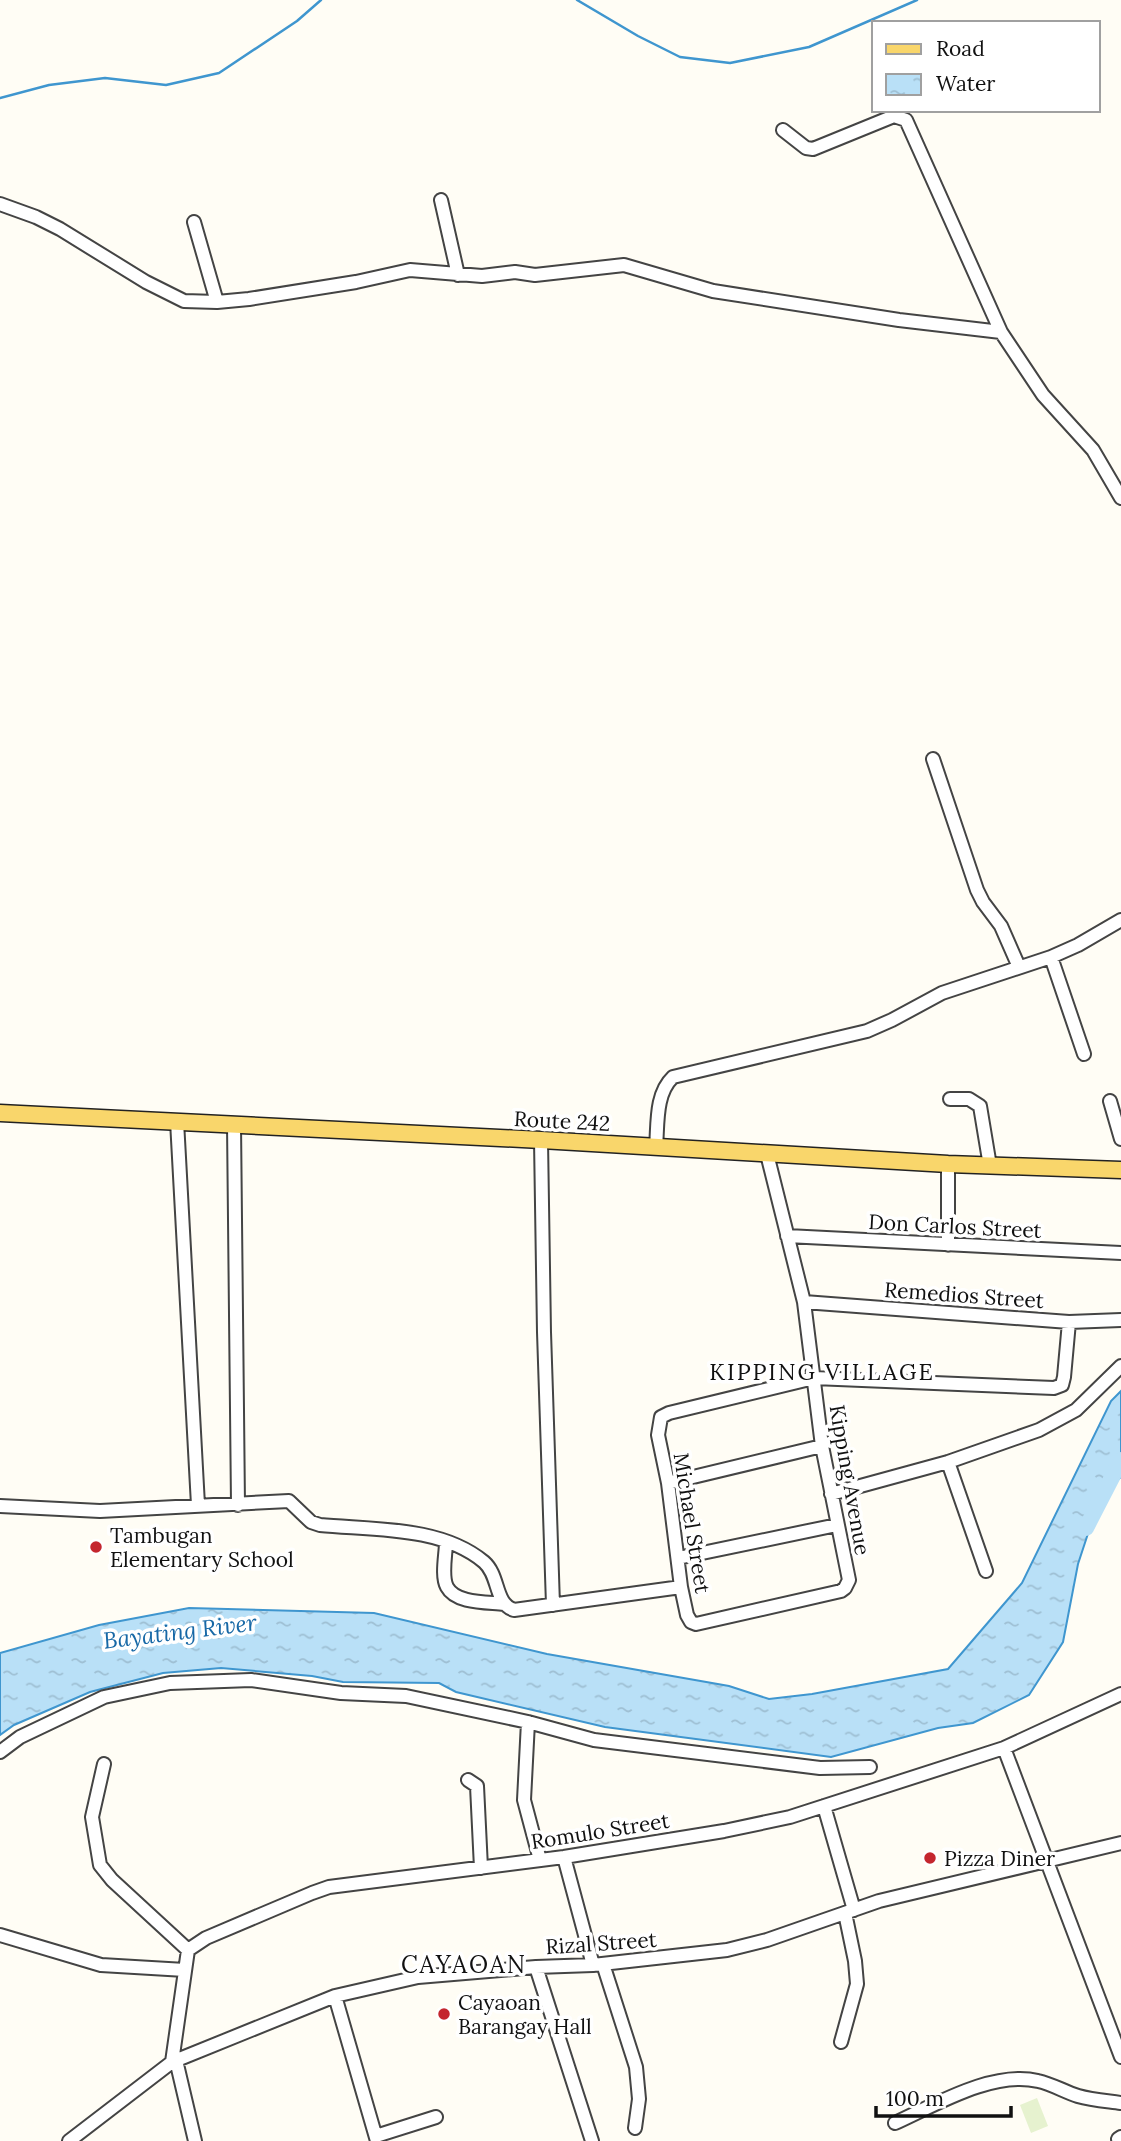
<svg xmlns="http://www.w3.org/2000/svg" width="1121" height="2141" viewBox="0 0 1121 2141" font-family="Lora,serif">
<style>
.pitch{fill:#e6f2cf}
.water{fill:url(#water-ripples);stroke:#3f96cf;stroke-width:2}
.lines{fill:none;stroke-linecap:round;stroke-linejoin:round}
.stream{stroke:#3f96cf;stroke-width:2.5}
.river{stroke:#b9e0f7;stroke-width:16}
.minor-casing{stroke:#444;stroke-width:16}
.major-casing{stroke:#222;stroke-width:19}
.minor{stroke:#fff;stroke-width:12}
.major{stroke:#f9d66b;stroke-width:16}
.poi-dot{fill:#c4262e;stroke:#fff;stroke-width:2.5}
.labels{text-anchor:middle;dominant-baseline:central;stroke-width:7;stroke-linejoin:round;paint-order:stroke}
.street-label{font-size:21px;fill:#111;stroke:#fff}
.poi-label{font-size:21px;fill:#111;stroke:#fff;text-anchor:start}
.neighbourhood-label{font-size:23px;letter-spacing:2px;fill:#111;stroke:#fff}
.water-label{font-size:23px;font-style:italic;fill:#1768a6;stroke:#fff}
.quarter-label{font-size:24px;letter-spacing:2px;fill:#111;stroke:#fff}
</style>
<defs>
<pattern id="water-ripples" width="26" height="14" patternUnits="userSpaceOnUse" patternTransform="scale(1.75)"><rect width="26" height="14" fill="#b9e0f7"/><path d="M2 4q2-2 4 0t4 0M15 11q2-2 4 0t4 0" fill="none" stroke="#9ebfd3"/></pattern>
</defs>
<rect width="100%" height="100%" fill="#fffdf5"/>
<path class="pitch" d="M1037,2098L1048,2126L1031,2133L1020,2105Z"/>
<path class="water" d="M1121,1391V1477L1101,1494L1078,1564L1063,1642L1029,1695L973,1723L938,1728L831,1757L605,1727L456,1692L439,1683L343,1682L312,1676L221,1668L163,1673L90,1692L14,1725L0,1735V1653L99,1625L189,1608L374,1613L547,1654L729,1686L769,1699L812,1694L948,1669L1022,1583L1111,1401Z"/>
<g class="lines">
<path class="stream" d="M577,0L638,36L680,57L730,63L809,47L917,0
M0,98L49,85L105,78L166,85L219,73L297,21L321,0"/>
<path class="river" d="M1086,1528L1121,1460"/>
<defs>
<path id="minor" d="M783,130L806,148L813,149L894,116L906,120L1001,332L1043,395L1093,450L1121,498
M441,200L458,275
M0,204L36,217L60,229L146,282L184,301L217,302L249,299L356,282L410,270L482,276L515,272L535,275L624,265L713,291L899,320L1001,332
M194,222L217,302
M933,759L977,890L983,902L1001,926L1019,967
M1051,957L1084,1054
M950,1099H969L980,1106L990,1166
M1110,1101L1121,1139
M177,1121L198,1505
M234,1124L238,1505
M541,1140L544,1332L553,1605
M656,1147C658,1124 655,1094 673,1077L867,1031L892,1020L942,993L1051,957L1078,945L1121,920
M767,1154L804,1302L822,1446L849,1580L845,1588L841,1591L696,1624L691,1622L687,1615L681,1587L668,1483L658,1435L661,1417L669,1413L814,1378L1054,1388L1062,1385L1064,1377L1069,1322
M948,1164V1245
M787,1236L1121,1253
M804,1302L1069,1322L1121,1320
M948,1462L986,1571
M668,1483L822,1446
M831,1494L948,1462L1039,1430L1076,1410L1121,1366
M0,1506L100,1511L289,1501L311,1522L320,1525C373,1530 441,1526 484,1562C500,1576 494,1603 514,1610L681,1587
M446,1542C446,1554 441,1576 447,1587C456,1604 488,1602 504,1604
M678,1558L837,1525
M528,1722L524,1800L540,1860
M1004,1748L1121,2057
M0,1752L20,1737L104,1697L170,1683L251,1680L341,1693L406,1696L528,1722L594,1740L820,1768L870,1767
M104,1764L92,1817L100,1865L112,1880L188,1950
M468,1780L477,1786L481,1868
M824,1806L854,1910
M564,1857L593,1965
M0,1935L101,1965L185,1970
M603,1964L636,2067L639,2099L635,2128
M536,1967L592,2141
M335,1996L377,2141
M841,2042L857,1984L855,1961L845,1913
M176,2060L195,2141
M172,2062L188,1950L206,1938L312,1893L329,1887L564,1857L724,1831L790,1817L1004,1748L1121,1694
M895,2123C935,2105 993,2070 1038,2081C1052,2084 1065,2092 1078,2096C1092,2100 1107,2101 1121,2103
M376,2136L436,2117
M1118,2139L1121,2137
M69,2141L172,2062L335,1996L418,1977L536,1967L593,1965L727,1950L767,1940L879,1901L1121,1843"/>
<path id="major" d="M0,1113L541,1140L948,1164L1121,1170"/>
</defs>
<use href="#minor" class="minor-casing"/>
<use href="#major" class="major-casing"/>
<use href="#minor" class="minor"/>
<use href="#major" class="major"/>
</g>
<g class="poi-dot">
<circle cx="96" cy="1547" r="7"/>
<circle cx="930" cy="1858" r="7"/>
<circle cx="444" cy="2014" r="7"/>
</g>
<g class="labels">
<g class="street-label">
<text transform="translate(562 1121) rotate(3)">Route 242</text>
<text transform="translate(955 1226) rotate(3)">Don Carlos Street</text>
<text transform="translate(964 1295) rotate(4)">Remedios Street</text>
<text transform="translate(850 1480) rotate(80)">Kipping Avenue</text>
<text transform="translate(692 1523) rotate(81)">Michael Street</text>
<text transform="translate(600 1831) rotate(-9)">Romulo Street</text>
<text transform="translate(601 1943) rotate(-4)">Rizal Street</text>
</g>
<g class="poi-label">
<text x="110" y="1535">Tambugan<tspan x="110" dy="24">Elementary School</tspan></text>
<text x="944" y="1858">Pizza Diner</text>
<text x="458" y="2002">Cayaoan<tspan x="458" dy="24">Barangay Hall</tspan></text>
</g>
<g class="neighbourhood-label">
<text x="822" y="1371">KIPPING VILLAGE</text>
</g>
<g class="water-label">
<text transform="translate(180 1631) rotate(-7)">Bayating River</text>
</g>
<g class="quarter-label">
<text x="464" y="1964">CAYAOAN</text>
</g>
</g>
<rect x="872" y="21" width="228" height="91" fill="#ffffff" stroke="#a0a0a0" stroke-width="2"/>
<rect x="886" y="44" width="35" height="10" fill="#f9d66b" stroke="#a0a0a0" stroke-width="2"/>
<text x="936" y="56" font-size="21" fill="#111111">Road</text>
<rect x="886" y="74" width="35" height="21" fill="url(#water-ripples)" stroke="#a0a0a0" stroke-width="2"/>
<text x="936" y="91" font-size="21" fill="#111111">Water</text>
<path d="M876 2106v10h135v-10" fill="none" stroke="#111111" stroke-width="3.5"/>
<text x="886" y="2106" font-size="21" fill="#111111" stroke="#ffffff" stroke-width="5" paint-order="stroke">100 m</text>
</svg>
